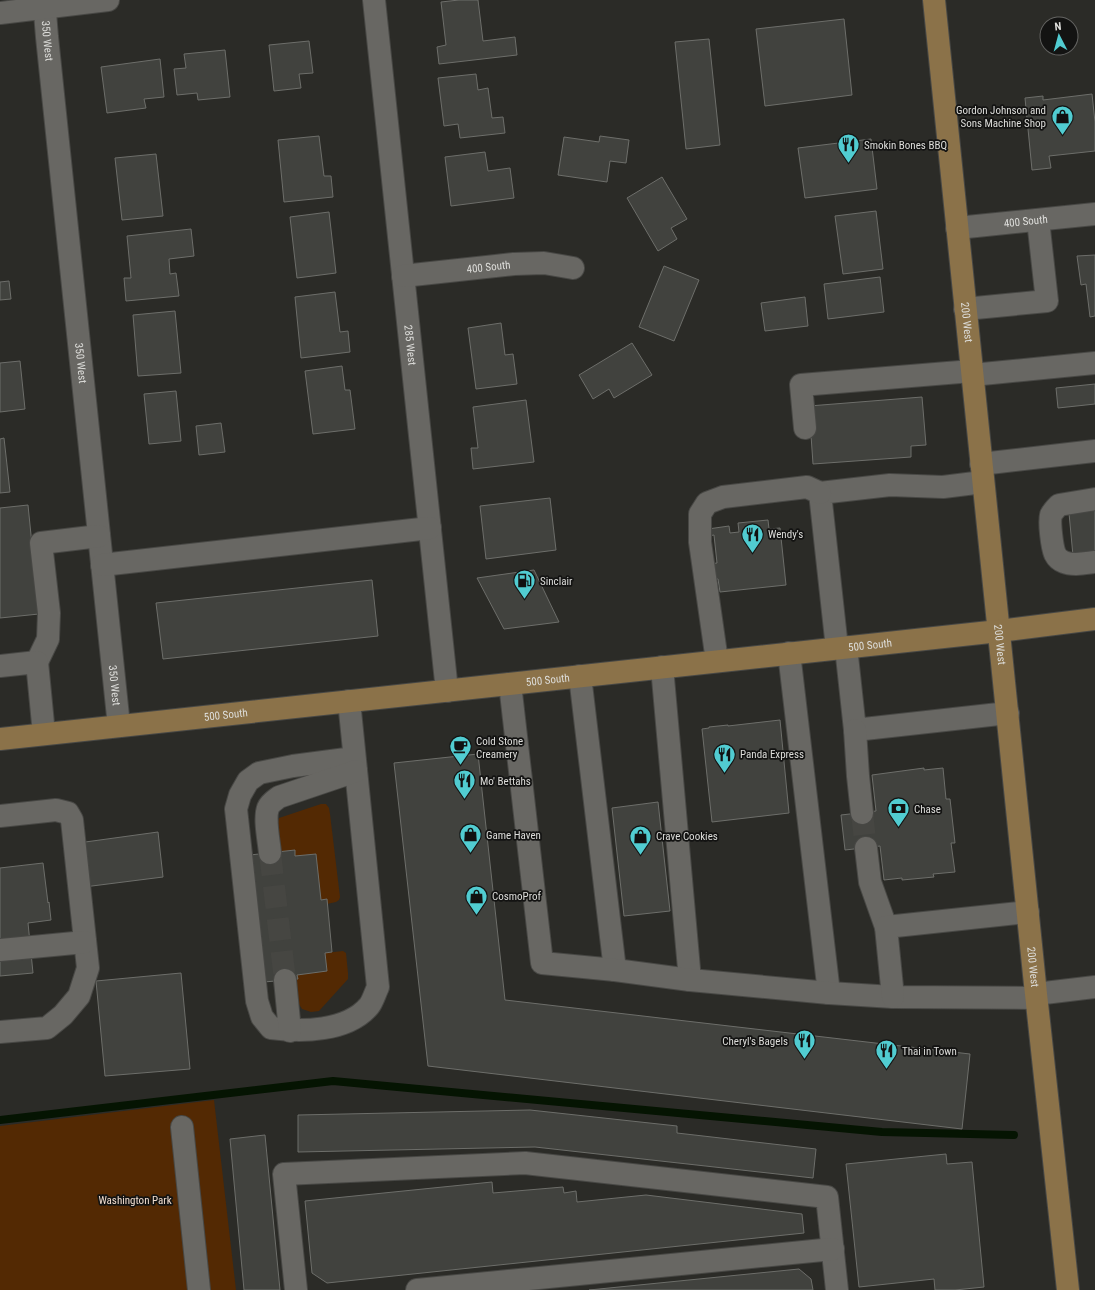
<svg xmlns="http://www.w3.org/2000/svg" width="1095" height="1290" viewBox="0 0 1095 1290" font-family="'Roboto Condensed',sans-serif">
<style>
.green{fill:#532903}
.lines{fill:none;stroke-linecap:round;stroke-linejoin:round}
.stream{stroke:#051402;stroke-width:8}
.building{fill:#41423e;stroke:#6d6e6a}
.minor-tunnel{stroke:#464642;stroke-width:22;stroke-dasharray:22 11;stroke-linecap:butt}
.minor-casing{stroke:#484845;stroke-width:24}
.major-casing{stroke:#484845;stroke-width:24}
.minor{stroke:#686763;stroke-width:22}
.major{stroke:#8b7249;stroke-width:22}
.labels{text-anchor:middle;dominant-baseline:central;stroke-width:3.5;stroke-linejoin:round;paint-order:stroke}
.street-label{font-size:11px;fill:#ddddda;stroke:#131312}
.poi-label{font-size:11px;fill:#ddddda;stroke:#131312;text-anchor:start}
.park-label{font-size:11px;fill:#f1ddcf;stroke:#131312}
</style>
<rect width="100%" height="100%" fill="#2b2b27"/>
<path class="green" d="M321,804H326L329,808L330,814L340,897L339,900L336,902L327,904L326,899L321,900L316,854L295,856V850L281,852L278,822L279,818Z
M343,951L346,953L348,973V979L319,1011L311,1012L302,1009L297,1001L294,979H298L297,975L327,971L325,953Z
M214,1100L236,1290H0V1126Z"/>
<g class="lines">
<path class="stream" d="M0,1120L333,1081L882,1132L1014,1135"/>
</g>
<path class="building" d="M459,0H478L483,41L515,37L517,55L439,64L437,47L446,45L441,2Z
M844,19L852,95L765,106L756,29Z
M709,39L720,145L686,149L675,42Z
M309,41L313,73L299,74L301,88L274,91L269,45Z
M225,50L230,97L198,100L197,93L177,95L174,69L186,68L184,54Z
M160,59L164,97L144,99L146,108L107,113L101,67Z
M476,74L478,90L488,88L492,118L503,117L505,133L460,138L458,124L444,126L438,78Z
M1092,94L1095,122V151L1049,156L1051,168L1032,170L1025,98L1043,96V100Z
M319,136L324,176H331L333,197L284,202L278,140Z
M600,136L629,140L626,163L610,161L607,182L558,175L564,137L599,142Z
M871,139L877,189L805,198L798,148Z
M485,152L488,171L510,168L514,198L451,206L445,157Z
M156,154L163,216L122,220L115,158Z
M662,177L687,219L671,228L677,239L658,251L627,198Z
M876,211L883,269L843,274L835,216Z
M329,212L336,273L297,278L290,217Z
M191,229L194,256L169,259L170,274L176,273L179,296L126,301L124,278H131L127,236Z
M1095,255V316L1090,317L1086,284L1081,285L1077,256Z
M664,266L699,280L674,341L639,327Z
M880,277L884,312L828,319L824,284Z
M9,281L11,299L0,300V282Z
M335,292L340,332L348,331L350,352L301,358L295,297Z
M805,297L808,326L765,331L761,303Z
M175,311L181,373L138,376L133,315Z
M501,323L505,355L513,354L517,384L476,389L468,328Z
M632,343L652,375L614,398L609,389L593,399L579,375Z
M20,361L25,409L0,412V363Z
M342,366L345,390H350L355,429L313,434L305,371Z
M1095,384V404L1058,408L1056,388Z
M176,391L181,441L149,444L144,394Z
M922,397L926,445L911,446V457L813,464L809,406Z
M526,400L534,462L473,469L471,448H478L473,407Z
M221,423L225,452L199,455L196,426Z
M4,438L10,492L0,493V439Z
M550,498L556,550L486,559L480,506Z
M28,505L39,614L0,618V508Z
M1095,510V553L1073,556L1069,513Z
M768,520L769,529L780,528L786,585L720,592L718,579H712L710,564L717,563L714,535L708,536V529L729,526L730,533L739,532L738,523Z
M534,570L559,622L504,629L477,578Z
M372,580L378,636L163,659L156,603Z
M780,720L789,813L712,822L702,729L709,728V727L728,725V726Z
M478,754L505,1000L970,1054L962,1129L428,1066L394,763Z
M924,768V770L943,768L946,799H950L955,843H951L955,872L933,874L934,877L902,880V878L884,880L880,846L845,850L841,815L876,811L872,775Z
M658,802L670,911L624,916L612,808Z
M158,832L163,877L84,887L78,843Z
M295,850V856L316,854L321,900L327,899L332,952L325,953L327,971L297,975L298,979L264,982L250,855Z
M43,863L48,903L49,902L51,920L28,923L33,973L0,976V868Z
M181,973L190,1069L105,1076L96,981Z
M530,1110L677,1126V1133L816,1149L813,1178L535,1147L298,1152V1115Z
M265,1135L280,1290H244L230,1139Z
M946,1154L947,1164L972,1162L984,1287L955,1290H935L934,1279L859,1287L846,1164Z
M492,1182L493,1193L563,1187L564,1193L576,1191L577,1202L646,1195L802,1214L804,1233L327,1283L312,1273L305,1201Z
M799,1269L811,1279L813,1290H589Z"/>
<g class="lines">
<path class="minor-tunnel" d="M862,813L866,848
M270,853L285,980"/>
<defs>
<g id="minor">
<path id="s1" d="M44,0L47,37L119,726"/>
<path id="s2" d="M374,0L447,691"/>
<path d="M0,13L108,0"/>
<path id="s3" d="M957,228L1095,214"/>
<path id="s4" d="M403,276L514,264L544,263L573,268"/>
<path d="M965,309L1047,301L1038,220"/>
<path d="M972,375L1095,363"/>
<path d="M805,428L801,385L972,371"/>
<path d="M981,464L1095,451"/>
<path d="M1095,499L1059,505C1056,508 1053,511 1051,515C1049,522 1052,547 1055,554C1057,558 1061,561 1064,562C1073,566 1086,563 1095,562"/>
<path d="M102,565L430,528"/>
<path d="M846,647L855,730L1008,713"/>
<path d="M837,648L820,493L890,485L943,487L983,482"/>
<path d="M789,653L829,993"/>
<path d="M717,661L700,542V514L707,503L723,497L807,487L820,493"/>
<path d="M37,662L48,639L49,613L41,543L99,536"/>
<path d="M0,666L37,662L44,734"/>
<path d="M662,667L690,980"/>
<path d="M580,676L615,970"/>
<path d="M510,684L542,963L615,970L690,980L829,993L893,997L1037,998"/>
<path d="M349,701L378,987C375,993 373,1001 369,1006C347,1032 301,1032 271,1028L262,1017L257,1001L236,809L240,795L248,781L259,773L293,766L354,758"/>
<path d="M855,730L858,776L862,813"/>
<path d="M0,816L56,810L68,813L72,820L88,968L79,996L63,1015L47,1028L0,1032"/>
<path d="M866,848L870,882L886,927"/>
<path d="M270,853C269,841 264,819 268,808C270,803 275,800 279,797L356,771"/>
<path d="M0,950L85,942"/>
<path d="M285,980L290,1031"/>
<path d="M1036,994L1095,987"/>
<path d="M893,997L886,927L1028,912"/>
<path d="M182,1127L199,1290"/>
<path d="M296,1290L284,1174L525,1163L827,1197L837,1290"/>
<path d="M417,1290L833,1249"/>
</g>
<g id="major">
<path id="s5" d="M934,0L1036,994L1068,1290"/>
<path id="s6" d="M0,739L999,631L1095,619"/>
</g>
</defs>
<use href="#minor" class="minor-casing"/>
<use href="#major" class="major-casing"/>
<use href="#minor" class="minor"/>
<use href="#major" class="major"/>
</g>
<defs>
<symbol id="shop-pin" viewBox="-11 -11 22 30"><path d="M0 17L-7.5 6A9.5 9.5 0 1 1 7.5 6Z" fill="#51ccd1" stroke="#131312"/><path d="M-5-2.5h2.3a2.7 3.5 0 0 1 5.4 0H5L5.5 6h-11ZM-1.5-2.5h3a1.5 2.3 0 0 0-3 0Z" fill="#111"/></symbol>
<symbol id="restaurant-pin" viewBox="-11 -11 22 30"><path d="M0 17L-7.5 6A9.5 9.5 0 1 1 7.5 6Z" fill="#51ccd1" stroke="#131312"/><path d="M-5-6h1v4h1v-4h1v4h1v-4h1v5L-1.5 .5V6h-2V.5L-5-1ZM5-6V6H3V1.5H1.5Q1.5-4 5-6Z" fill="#111"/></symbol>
<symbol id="fuel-pin" viewBox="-11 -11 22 30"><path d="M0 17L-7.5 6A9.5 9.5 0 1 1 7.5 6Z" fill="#51ccd1" stroke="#131312"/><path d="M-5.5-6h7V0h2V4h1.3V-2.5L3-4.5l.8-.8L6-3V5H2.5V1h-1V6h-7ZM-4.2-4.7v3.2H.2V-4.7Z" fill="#111"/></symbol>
<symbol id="cafe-pin" viewBox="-11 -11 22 30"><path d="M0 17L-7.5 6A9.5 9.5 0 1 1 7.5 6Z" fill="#51ccd1" stroke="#131312"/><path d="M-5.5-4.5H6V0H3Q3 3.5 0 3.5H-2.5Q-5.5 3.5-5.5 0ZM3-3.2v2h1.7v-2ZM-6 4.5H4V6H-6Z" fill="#111"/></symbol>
<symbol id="bank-pin" viewBox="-11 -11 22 30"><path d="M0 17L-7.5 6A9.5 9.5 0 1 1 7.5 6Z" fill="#51ccd1" stroke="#131312"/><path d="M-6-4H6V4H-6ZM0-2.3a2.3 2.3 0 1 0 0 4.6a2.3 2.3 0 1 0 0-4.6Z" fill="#111"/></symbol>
</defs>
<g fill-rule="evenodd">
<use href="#shop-pin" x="1050" y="104" width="25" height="34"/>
<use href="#restaurant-pin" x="836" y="132" width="25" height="34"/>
<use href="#restaurant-pin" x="740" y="522" width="25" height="34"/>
<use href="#fuel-pin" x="512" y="568" width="25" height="34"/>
<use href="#cafe-pin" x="448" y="734" width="25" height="34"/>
<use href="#restaurant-pin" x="712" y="742" width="25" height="34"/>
<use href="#restaurant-pin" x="452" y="768" width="25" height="34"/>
<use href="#bank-pin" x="886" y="796" width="25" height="34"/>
<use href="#shop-pin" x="458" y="822" width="25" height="34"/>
<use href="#shop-pin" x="628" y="824" width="25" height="34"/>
<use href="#shop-pin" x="464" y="884" width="25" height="34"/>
<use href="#restaurant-pin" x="792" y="1028" width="25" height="34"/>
<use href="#restaurant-pin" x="874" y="1038" width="25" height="34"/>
</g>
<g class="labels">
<g class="street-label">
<text stroke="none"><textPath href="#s1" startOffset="41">350 West</textPath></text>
<text stroke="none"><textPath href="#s3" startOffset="69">400 South</textPath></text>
<text stroke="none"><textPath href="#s4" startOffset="86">400 South</textPath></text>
<text stroke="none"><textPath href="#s5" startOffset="324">200 West</textPath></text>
<text stroke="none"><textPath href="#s2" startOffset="347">285 West</textPath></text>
<text stroke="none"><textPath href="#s1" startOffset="365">350 West</textPath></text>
<text stroke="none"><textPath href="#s6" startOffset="875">500 South</textPath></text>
<text stroke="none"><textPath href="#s5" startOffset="648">200 West</textPath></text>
<text stroke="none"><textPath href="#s6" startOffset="551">500 South</textPath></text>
<text stroke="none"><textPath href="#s1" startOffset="689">350 West</textPath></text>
<text stroke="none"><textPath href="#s6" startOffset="227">500 South</textPath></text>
<text stroke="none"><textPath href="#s5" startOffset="972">200 West</textPath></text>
</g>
<g class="poi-label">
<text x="1046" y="110" text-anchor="end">Gordon Johnson and<tspan x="1046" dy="13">Sons Machine Shop</tspan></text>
<text x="864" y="145">Smokin Bones BBQ</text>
<text x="768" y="534">Wendy's</text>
<text x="540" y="581">Sinclair</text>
<text x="476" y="741">Cold Stone<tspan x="476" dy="13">Creamery</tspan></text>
<text x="740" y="754">Panda Express</text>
<text x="480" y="781">Mo' Bettahs</text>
<text x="914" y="809">Chase</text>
<text x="486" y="835">Game Haven</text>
<text x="656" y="836">Crave Cookies</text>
<text x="492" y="896">CosmoProf</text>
<text x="788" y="1041" text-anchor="end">Cheryl's Bagels</text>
<text x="902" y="1051">Thai in Town</text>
</g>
<g class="park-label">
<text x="135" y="1200">Washington Park</text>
</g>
</g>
<g transform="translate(1059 36) rotate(354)"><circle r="19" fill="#131312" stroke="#646462"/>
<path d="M0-3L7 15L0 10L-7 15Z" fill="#51ccd1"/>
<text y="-6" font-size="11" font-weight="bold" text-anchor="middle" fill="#ddddda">N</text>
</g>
</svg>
